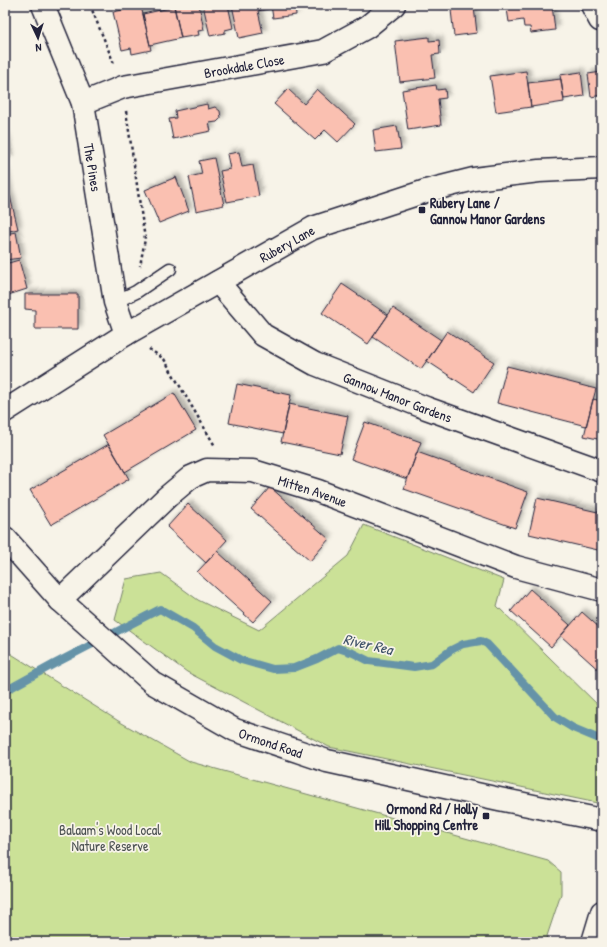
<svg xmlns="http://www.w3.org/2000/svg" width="607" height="947" viewBox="0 0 607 947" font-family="'Patrick Hand',sans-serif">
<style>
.green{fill:#cbe197;stroke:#768269}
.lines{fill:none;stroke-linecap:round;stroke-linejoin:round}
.stream{stroke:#6593a8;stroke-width:8}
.building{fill:#fac0b1;stroke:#22223b;filter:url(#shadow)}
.service-casing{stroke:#22223b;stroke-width:15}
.minor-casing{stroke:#22223b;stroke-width:25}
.tertiary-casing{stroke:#22223b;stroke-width:25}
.path{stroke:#22223b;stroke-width:2.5;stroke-dasharray:3 3;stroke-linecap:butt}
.service{stroke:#f7f3e8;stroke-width:12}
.minor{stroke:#f7f3e8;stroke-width:22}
.tertiary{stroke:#f7f3e8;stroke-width:22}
.poi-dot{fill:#22223b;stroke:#f7f3e8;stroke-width:1.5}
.labels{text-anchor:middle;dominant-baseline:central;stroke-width:3.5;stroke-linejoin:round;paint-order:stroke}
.street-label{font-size:14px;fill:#22223b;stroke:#f7f3e8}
.poi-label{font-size:14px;font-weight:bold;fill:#22223b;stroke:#f7f3e8;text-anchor:start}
.park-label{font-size:14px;fill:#4c5252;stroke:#f7f3e8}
.water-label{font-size:15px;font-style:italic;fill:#3e5168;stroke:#f7f3e8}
</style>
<defs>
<filter id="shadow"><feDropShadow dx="3.5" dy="-3.5" stdDeviation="2" flood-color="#0004"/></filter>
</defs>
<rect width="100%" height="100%" fill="#f7f3e8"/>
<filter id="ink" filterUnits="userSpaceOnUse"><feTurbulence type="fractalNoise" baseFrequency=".025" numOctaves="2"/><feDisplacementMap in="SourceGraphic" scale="8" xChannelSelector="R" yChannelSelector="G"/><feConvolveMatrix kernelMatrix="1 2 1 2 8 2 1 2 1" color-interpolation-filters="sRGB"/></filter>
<g filter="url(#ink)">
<path class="green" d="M364,525L504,580L497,606L602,709V804L329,747L187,672L115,620L126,579L161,573L198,600L259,630L348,556Z
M5,650L120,722L191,762L548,861L561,872V894L545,942H5Z"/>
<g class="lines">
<path class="stream" d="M5,691L56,663L160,609L193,628L215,646L241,660L273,669L294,668L317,659L338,648L353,653L369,661L414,667L432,664L451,650L463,644L481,641L487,644L555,717L573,728L597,738L602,739"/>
</g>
<path class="building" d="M174,5H199L204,30L198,31L199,35L181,38Z
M203,5H228L233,28L225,30V33L210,36Z
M232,5H267L268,9L258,11L263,33L239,38Z
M271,5H295L296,15L273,18Z
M302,5H322L321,10L301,8Z
M521,5H552L555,30L531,33L530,27H524L523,20L509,22L507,9L521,7Z
M141,6L151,50L132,54L131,48L122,50L113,12Z
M174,7L181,38L150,45L143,14Z
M474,7L477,33L454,36L451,10Z
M429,37V41L439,40L440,54L432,55L435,78L400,82L395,41Z
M526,71L531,107L496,112L490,76Z
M581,72L584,96L564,99L560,75Z
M602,72V95L591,97L588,74Z
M561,79L564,102L531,107L528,83Z
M436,85L437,90L445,89L446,98L438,99L441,125L408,130L402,90Z
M288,89L304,104L317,89L355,124L338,142L325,130L315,140L274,104Z
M207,104L208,109L215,107L220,111L221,118L217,122L209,123L211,131L173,139L169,119L176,118L175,111Z
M397,126L401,149L376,152L373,130Z
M5,136L10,158L5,159Z
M239,152L242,167L253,165L259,196L227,202L220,171L230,169L227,154Z
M214,158L224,205L196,211L189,177L202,174L199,161Z
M5,173L9,195L5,196Z
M176,177L189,211L159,223L145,190Z
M10,196L18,229L5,232V197Z
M16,232L21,258L5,260V234Z
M19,260L27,289L5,296V264Z
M342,284L388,315L368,344L322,313Z
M25,294H78V329H35V310L25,309Z
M393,308L441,340L421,369L373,337Z
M447,331L494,362L474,392L427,361Z
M507,366L596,389L586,426L497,403Z
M237,384L291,395L283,434L229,423Z
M174,393L196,430L125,472L103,435Z
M593,399L602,401V440L584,436Z
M289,404L348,416L340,454L281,442Z
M365,422L421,442L407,479L351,459Z
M109,444L129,479L51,525L30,490Z
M417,452L528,492L515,528L404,489Z
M270,487L329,539L310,561L251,509Z
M537,498L602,513V551L529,534Z
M188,504L227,540L206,563L167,527Z
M217,551L272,601L253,622L197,572Z
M530,589L570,625L551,647L511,611Z
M582,612L602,630V673L561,636Z"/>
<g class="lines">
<defs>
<path id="service" d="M115,302L136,292L170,269"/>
<g id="minor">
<path id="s1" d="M43,5L83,103L115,302L126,334"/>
<path d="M592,5L600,20"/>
<path id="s2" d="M83,103L123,87L323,51L367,27L394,5"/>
<path id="s3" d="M218,282L263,335L315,364L426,408L602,471"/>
<path id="s4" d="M60,600L167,497L191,477L207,470L253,471L318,491L516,567L602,590"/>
<path d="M593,942L602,912"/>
</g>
<g id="tertiary">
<path id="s5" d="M5,411L126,334L313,228L426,191L474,179L539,171L602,168"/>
<path id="s6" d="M5,538L60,600L153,683L235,730L327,761L499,799L602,820"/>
</g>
</defs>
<use href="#service" class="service-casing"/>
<use href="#minor" class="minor-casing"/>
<use href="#tertiary" class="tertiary-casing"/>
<path class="path" d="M90,5L115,66
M126,111L145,239L140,266
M149,349L164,359L215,446"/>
<use href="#service" class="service"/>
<use href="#minor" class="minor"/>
<use href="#tertiary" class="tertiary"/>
</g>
</g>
<g class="poi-dot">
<rect x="418" y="206" width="8" height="8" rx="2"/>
<rect x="482" y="812" width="8" height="8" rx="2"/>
</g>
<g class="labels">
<g class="street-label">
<text stroke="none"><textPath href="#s2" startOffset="166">Brookdale Close</textPath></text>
<text stroke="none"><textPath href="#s1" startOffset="171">The Pines</textPath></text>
<text stroke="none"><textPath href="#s5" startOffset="328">Rubery Lane</textPath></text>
<text stroke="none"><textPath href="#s3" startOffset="218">Gannow Manor Gardens</textPath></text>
<text stroke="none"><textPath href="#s4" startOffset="306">Mitten Avenue</textPath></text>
<text stroke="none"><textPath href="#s6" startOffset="340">Ormond Road</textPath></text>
</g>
<g class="poi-label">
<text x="430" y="202">Rubery Lane /<tspan x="430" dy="16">Gannow Manor Gardens</tspan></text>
<text x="478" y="808" text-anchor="end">Ormond Rd / Holly<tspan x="478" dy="16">Hill Shopping Centre</tspan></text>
</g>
<g class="park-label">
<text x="110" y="829">Balaam's Wood Local<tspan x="110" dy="16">Nature Reserve</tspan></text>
</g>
<g class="water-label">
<text transform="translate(368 644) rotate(13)">River Rea</text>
</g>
</g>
<rect width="607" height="947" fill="none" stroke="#f7f3e8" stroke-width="20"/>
<rect x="10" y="10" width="587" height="927" fill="none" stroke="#22223b" stroke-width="1.5" filter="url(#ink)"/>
<g transform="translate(38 38) rotate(176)" stroke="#f7f3e8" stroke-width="3" paint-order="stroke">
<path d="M0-3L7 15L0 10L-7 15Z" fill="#22223b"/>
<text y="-6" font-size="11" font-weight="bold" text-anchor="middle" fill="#22223b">N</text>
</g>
</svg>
